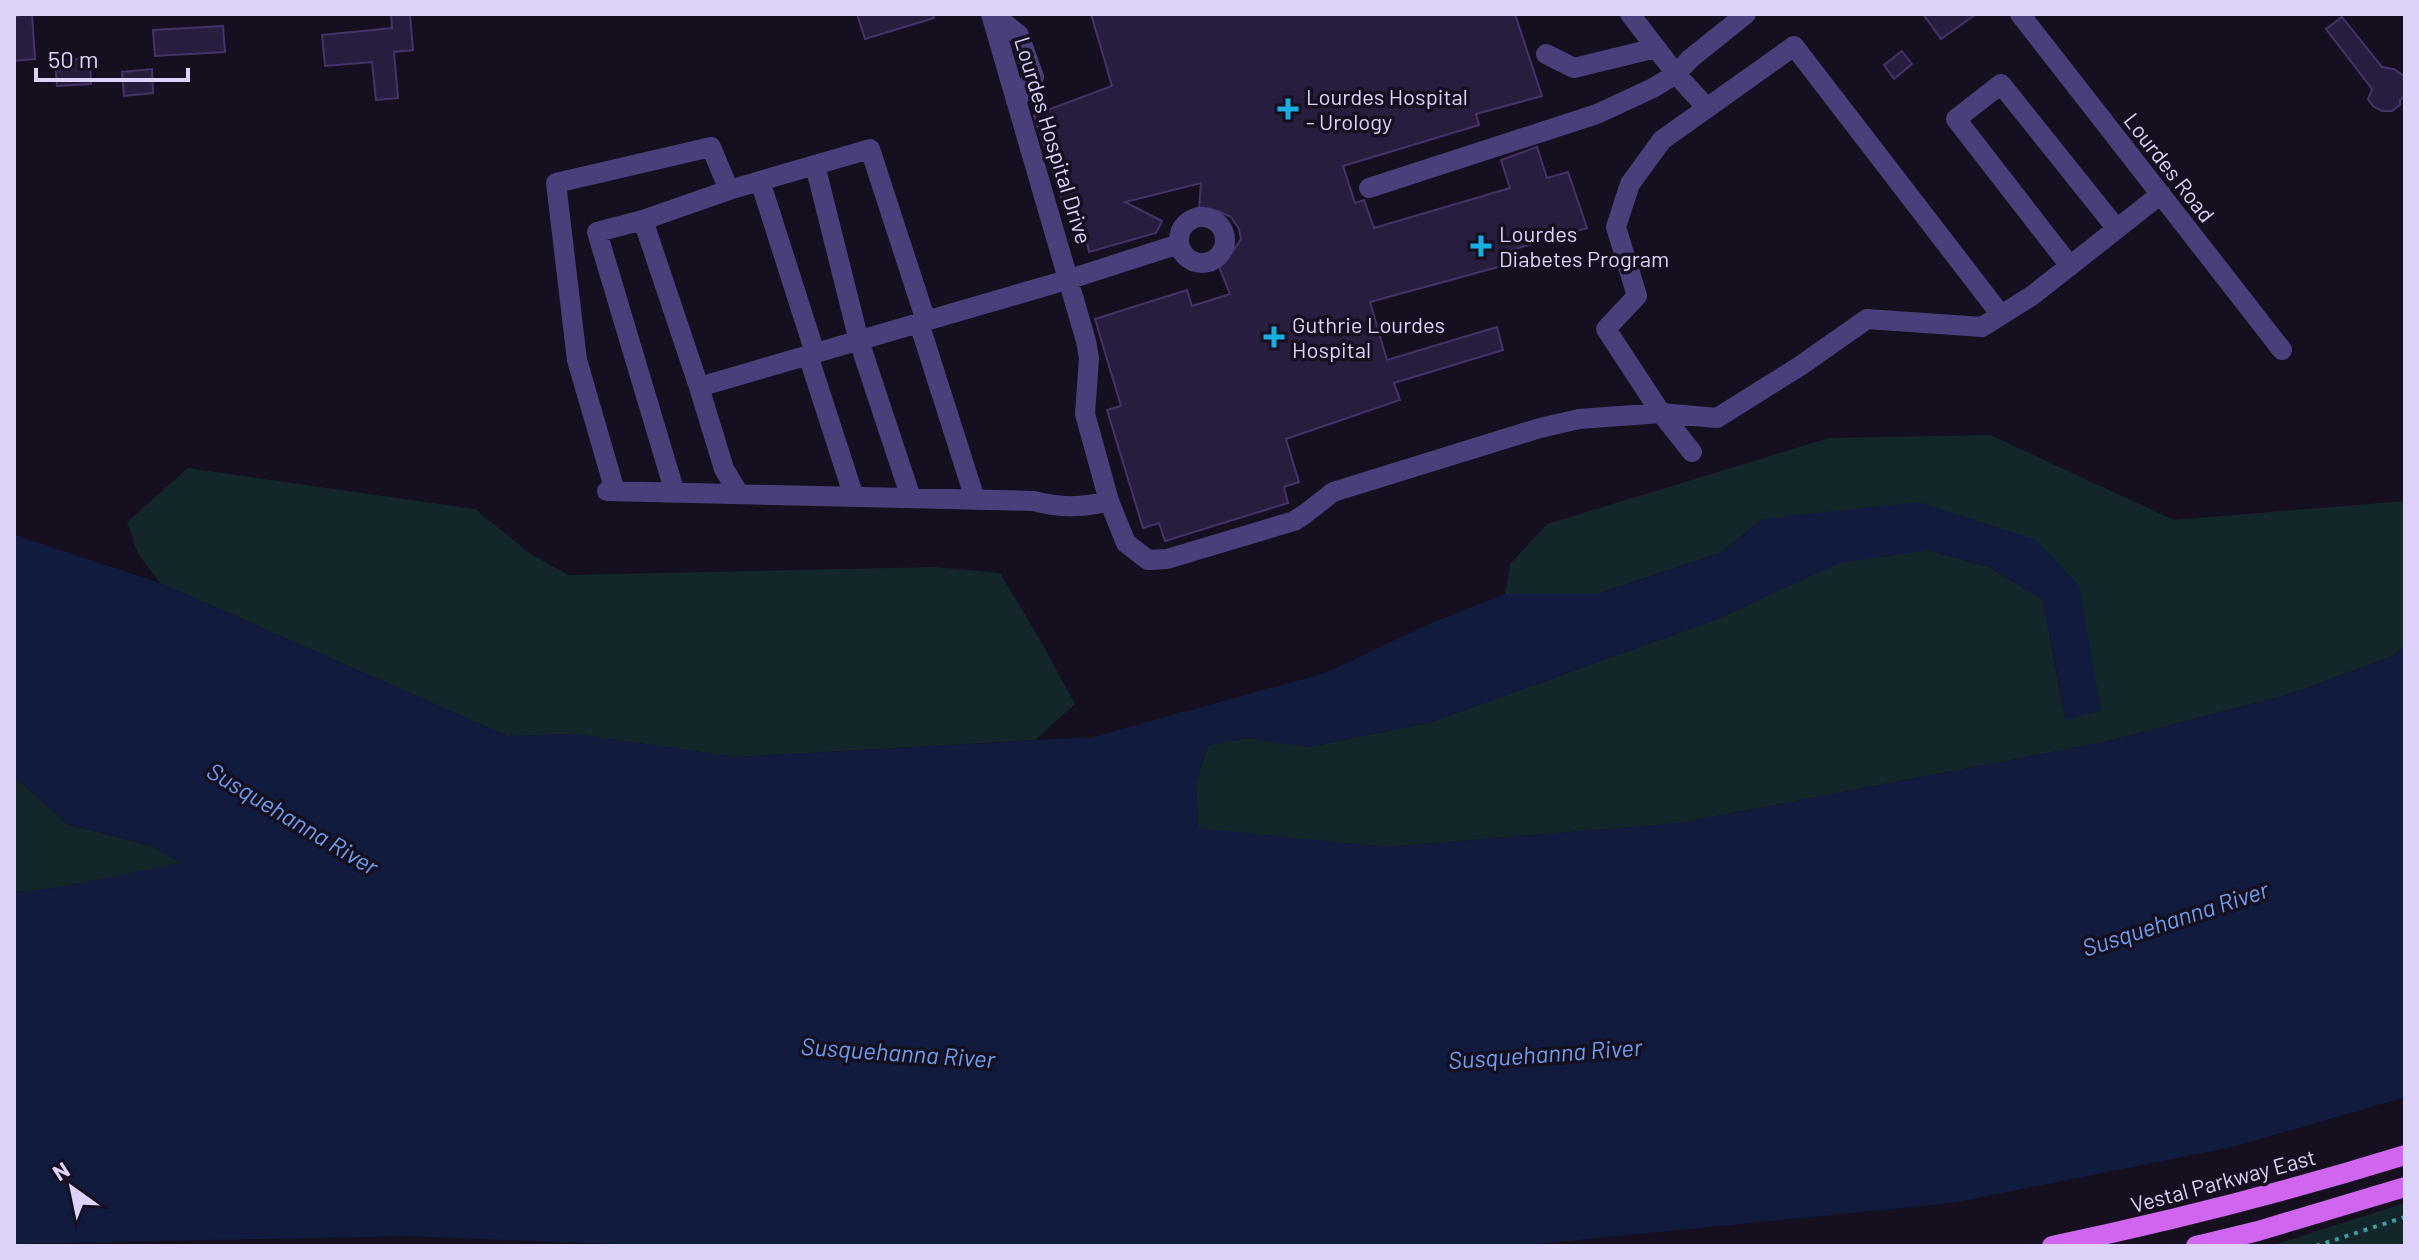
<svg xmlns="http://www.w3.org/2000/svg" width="2419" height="1260" viewBox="0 0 2419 1260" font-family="Barlow,sans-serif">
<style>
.green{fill:#132629}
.water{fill:#101b3e}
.building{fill:#291d3f;stroke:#453268;stroke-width:2}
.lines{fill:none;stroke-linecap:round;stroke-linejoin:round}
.path{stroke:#3b9ca6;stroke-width:4;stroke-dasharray:4 6;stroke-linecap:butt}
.minor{stroke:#4a3f7a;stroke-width:20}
.major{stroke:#d066ef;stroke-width:20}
.poi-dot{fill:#18aee1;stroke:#150f20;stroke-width:3}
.labels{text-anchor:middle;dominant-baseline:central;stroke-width:7;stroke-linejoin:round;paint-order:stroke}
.poi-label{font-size:22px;fill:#ddd3fa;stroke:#150f20;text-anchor:start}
.street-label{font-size:22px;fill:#ddd3fa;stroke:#150f20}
.water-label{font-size:24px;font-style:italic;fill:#6c9eef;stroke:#150f20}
</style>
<rect width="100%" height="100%" fill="#150f20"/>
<path class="green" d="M1990,435L2174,520L2405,501V646L2393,656L2290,694L2105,742L1680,823L1386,847L1198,829L1196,782L1208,745L1248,738L1309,747L1431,722L1717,619L1838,563L1927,550L1989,567L2043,600L2065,719L2036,540L1762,519L1722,552L1598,594H1505L1510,564L1547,524L1829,438Z
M188,468L475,509L531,554L568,575L935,567L1000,573L1039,638L1075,704L1035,740L736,757L574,734L507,736L160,583L138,554L127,522Z
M14,776L67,824L152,846L181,863L55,888L14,892Z
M2405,1203V1246H2270Z"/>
<path class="water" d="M1918,502L2036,540L2079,586L2101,710L2066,720L2043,600L1989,567L1927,550L1839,563L1717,619L1431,722L1309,747L1248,738L1208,745L1196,782L1198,828L1386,847L1680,823L2105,742L2290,694L2393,656L2405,646V1097L2232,1147L1952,1203L1517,1246H663L408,1236L14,1244V892L55,888L180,863L152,846L67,824L14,776V535L160,583L507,736L574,734L736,757L1093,737L1325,673L1431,623L1505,594H1598L1722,552L1762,519Z"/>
<path class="building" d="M32,14L35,59L14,61V16Z
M391,14H410L413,50L394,52L398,98L376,100L372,62L325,66L322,35L392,28Z
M857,14H933L934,18L865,39Z
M1091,14H1515L1542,96L1476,114L1479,125L1343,166L1355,203L1364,200L1374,228L1510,188L1501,160L1537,147L1547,178L1568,172L1587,228L1498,254L1502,266L1370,302L1387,360L1497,327L1503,350L1394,383L1400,400L1286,439L1299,482L1284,487L1288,503L1165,541L1159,523L1143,528L1107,410L1121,406L1095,319L1187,290L1192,306L1230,294L1218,264L1231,254L1241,239L1239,229L1231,217L1218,211L1199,208L1201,183L1125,202L1162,221L1156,233L1089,252L1085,233L1074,237L1034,115L1112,86Z
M1923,14H1976L1941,39Z
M2342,17L2382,67L2394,69L2405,77V96L2400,100V105L2392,111H2382L2373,106L2368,99L2372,89L2326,29Z
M223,26L225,52L155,56L153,30Z
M1902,51L1912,64L1894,79L1884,65Z
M90,58L91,84L57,86L55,61Z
M152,69L153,93L124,96L122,72Z"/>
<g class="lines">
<path class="path" d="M2316,1246L2405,1217"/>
<path class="minor" d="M991,14L1086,341L1089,358L1085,414L1109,501L1126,543L1148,560L1167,559L1294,521L1305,514L1333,492L1540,428L1579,419L1661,413L1692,452
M993,14L1019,35L1034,77L1016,101
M1630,14L1676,74L1707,108L1662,140L1630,184L1616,227L1637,296L1606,329L1661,413L1717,418L1800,366L1867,319L1982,327L2033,295L2161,194
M2020,14L2282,350
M1546,54L1574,68L1656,48
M1707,108L1794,46L2001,315
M815,165L859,341L911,498
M760,181L815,353
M1369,188L1597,114L1653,88L1676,74L1690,59L1746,14
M729,190L870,149L926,321
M1179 240a23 23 0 1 1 46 0a23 23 0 1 1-46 0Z
M643,220L699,387L724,469L739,494
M2070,266L1956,119L2001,84L2117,229
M919,323L975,499
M808,355L854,497
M699,387L1070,279L1179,244
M607,491L1034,501C1059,508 1083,508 1109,501
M615,491L577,360L556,183L711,147L729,190L643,220L597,232L675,493"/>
<path class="major" d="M2052,1246C2171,1221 2289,1191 2405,1155
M2196,1246L2258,1231L2405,1187"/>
</g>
<g class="poi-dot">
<path d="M1284 97h8v8h8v8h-8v8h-8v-8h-8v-8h8z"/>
<path d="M1477 234h8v8h8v8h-8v8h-8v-8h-8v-8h8z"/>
<path d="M1270 325h8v8h8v8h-8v8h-8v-8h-8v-8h8z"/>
</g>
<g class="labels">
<g class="poi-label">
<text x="1306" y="96">Lourdes Hospital<tspan x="1306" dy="25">- Urology</tspan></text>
<text x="1499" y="233">Lourdes<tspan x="1499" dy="25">Diabetes Program</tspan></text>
<text x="1292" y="324">Guthrie Lourdes<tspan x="1292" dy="25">Hospital</tspan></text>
</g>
<g class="street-label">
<text transform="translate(1054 140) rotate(73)">Lourdes Hospital Drive</text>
<text transform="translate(2170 167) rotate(52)">Lourdes Road</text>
<text transform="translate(2223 1180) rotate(-15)">Vestal Parkway East</text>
</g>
<g class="water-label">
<text transform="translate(293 818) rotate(31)">Susquehanna River</text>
<text transform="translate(2175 918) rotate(-18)">Susquehanna River</text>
<text transform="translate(898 1052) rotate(4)">Susquehanna River</text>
<text transform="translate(1545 1053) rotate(-4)">Susquehanna River</text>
</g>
</g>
<rect width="2419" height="1260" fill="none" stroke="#ddd3fa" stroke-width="32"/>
<g transform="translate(72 1188) rotate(327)" stroke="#150f20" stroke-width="6" paint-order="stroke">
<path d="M0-6L14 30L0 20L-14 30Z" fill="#ddd3fa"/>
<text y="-12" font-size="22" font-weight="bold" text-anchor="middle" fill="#ddd3fa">N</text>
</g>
<path d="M36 68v12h152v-12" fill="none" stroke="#ddd3fa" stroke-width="4"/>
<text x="48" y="68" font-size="24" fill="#ddd3fa" stroke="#150f20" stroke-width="6" paint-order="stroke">50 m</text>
</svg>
